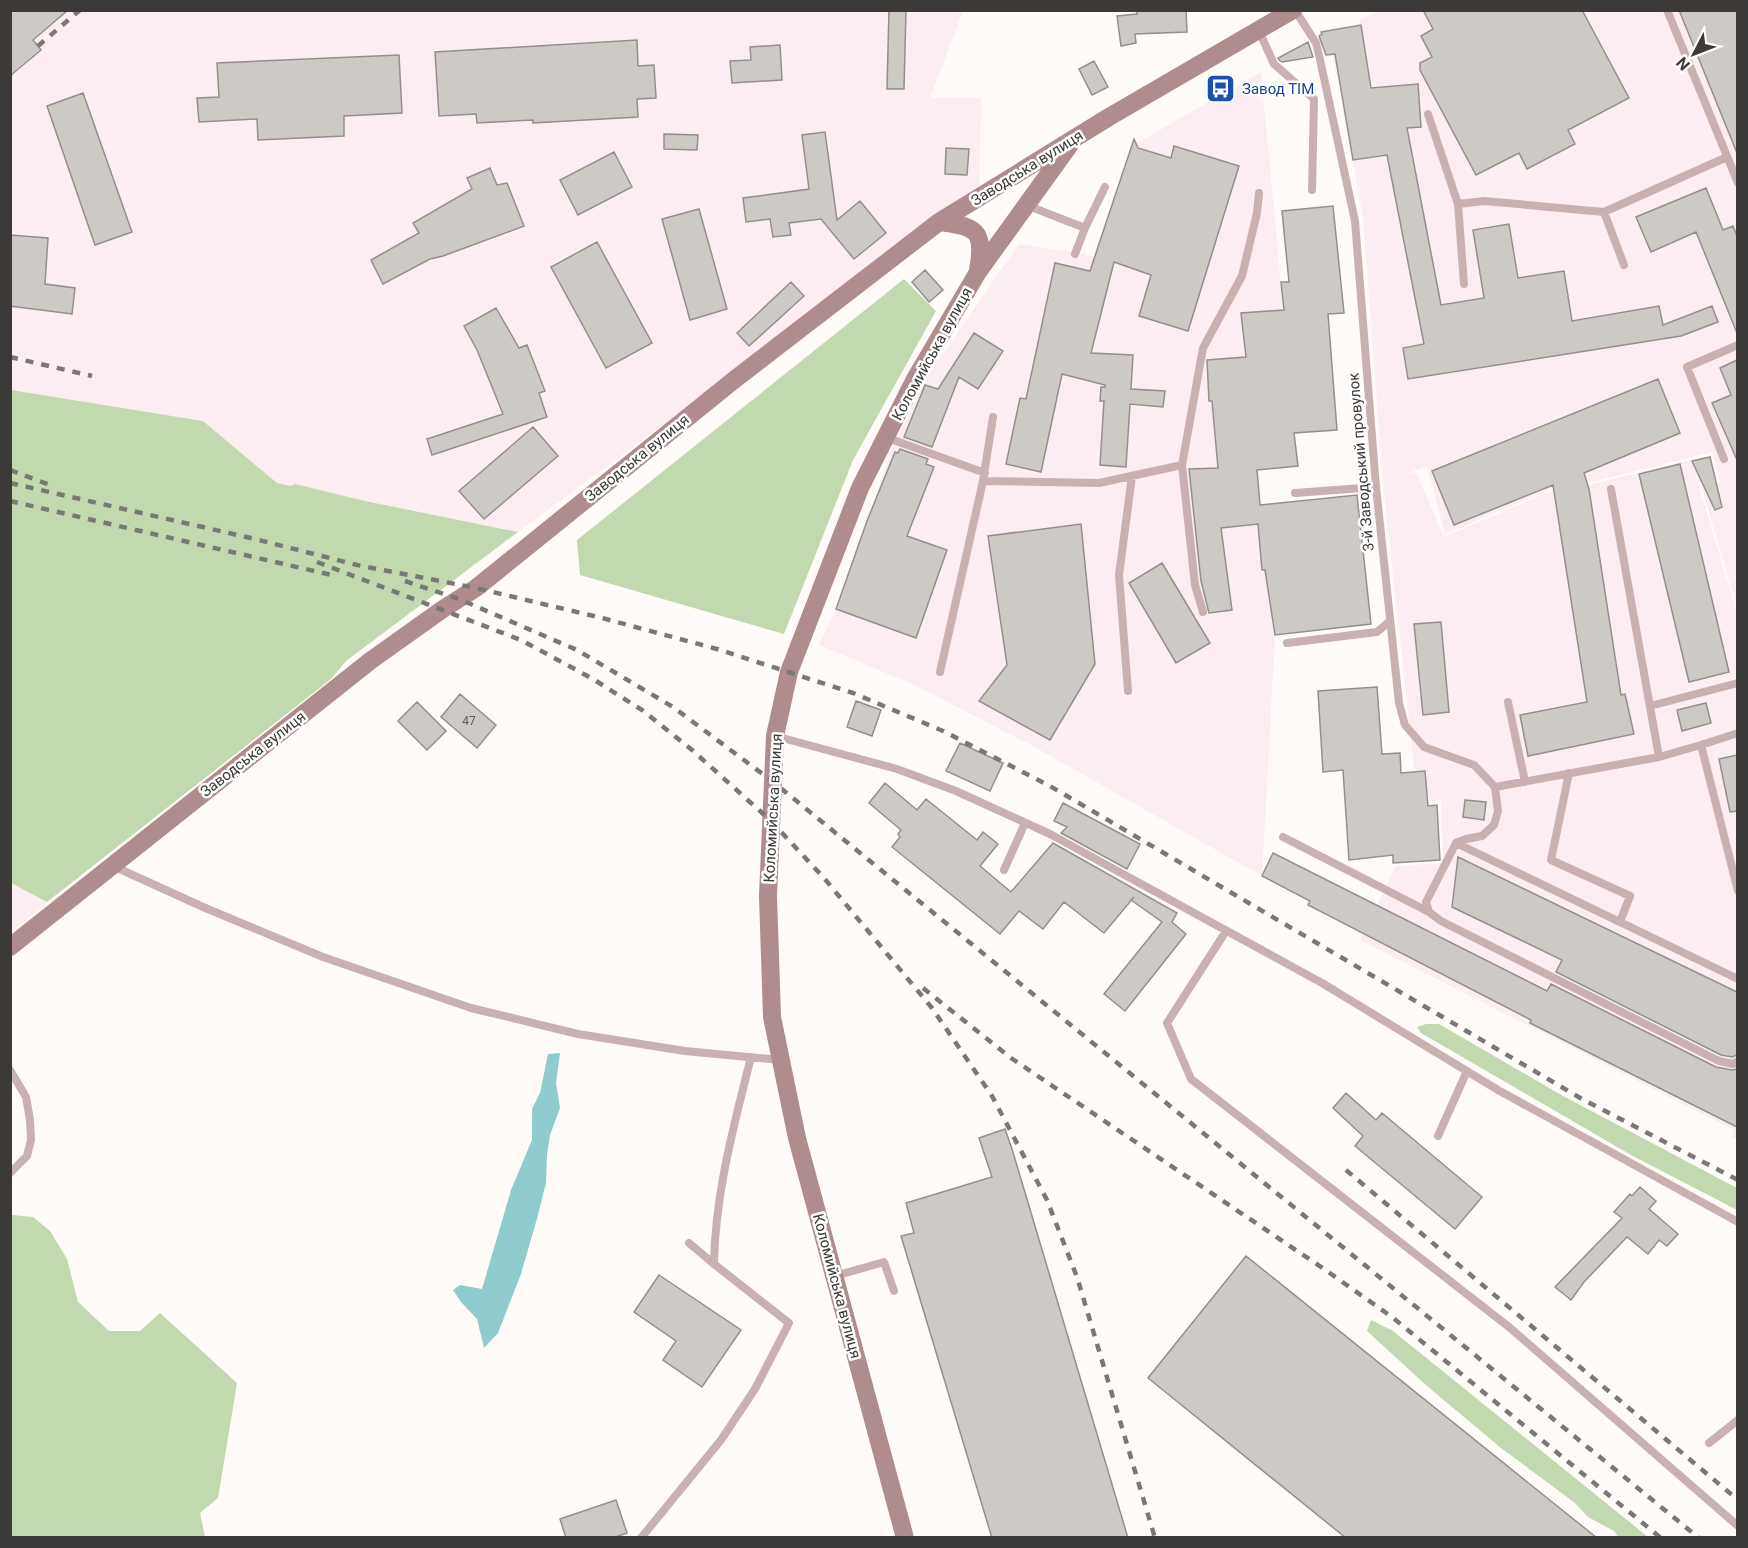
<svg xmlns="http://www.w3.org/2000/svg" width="1748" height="1548" viewBox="0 0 1748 1548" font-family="Roboto,sans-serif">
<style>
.industrial{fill:#fcedf3}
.green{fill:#c2d8ae}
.water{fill:#90cbce}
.building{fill:#cdcac6;stroke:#93908c;stroke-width:1.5}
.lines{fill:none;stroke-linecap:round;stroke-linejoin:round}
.lane{stroke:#c9b1b2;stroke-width:8}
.secondary{stroke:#af8d8e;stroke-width:18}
.rail{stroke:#7a7877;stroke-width:4.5;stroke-dasharray:8 8;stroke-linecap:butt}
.labels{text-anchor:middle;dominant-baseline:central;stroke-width:5;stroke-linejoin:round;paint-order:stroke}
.number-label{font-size:12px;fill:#605e5c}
.transit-label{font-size:15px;fill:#164399;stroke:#fff;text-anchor:start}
.street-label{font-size:15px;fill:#3c3a39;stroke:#fff}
</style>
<rect width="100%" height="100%" fill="#fefbf9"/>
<path class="industrial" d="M10,11H963L930,98H981L979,192L518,532L277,483L203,421L11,390Z
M1379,11H1737V608L1701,485L1720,482L1712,452L1588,483L1554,488L1445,534L1427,466L1396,478L1416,472L1444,537L1555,489L1588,485L1711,455L1717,480L1698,483L1738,616L1737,1139L1732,1137L1734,1130L1360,940L1396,866L1443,863L1441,800L1432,801L1414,767L1383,484L1363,217L1333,56L1325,57L1320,30L1360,24V20Z
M1261,72L1298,466L1257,471L1275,635L1262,876L1031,745L910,683L819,645L836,609L892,449L928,375L1019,244L1095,256L1132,146Z
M11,883L47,902L11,932Z"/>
<path class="green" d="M904,279L936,311L853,460L784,634L580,575L577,540Z
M11,390L203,421L277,483L291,486L295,484L365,501L518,532L346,661L331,679L47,902L11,883Z
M1426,1024H1439L1563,1096L1737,1188V1210L1631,1155L1421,1033L1417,1027Z
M13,1215L33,1217L50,1231L67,1259L78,1302L109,1331H140L160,1313L237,1383L218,1498L200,1513L205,1537H11L10,1217Z
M1371,1320L1393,1331L1648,1537H1618L1614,1531L1588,1517L1575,1503L1501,1448L1427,1386L1367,1331Z"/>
<path class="water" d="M560,1053L556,1083L560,1108L550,1135L547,1155L546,1183L538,1215L521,1274L498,1333L484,1348L477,1319L461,1302L453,1290L460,1285L482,1289L511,1190L532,1140V1109L540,1093L548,1054Z"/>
<path class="building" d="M10,10H68L33,40L41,50L10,76Z
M889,10H906L904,89H887Z
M1136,10H1186L1187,32L1135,34L1136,43L1121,46L1117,16L1137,14Z
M1423,10H1582L1629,98L1568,130L1575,144L1527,169L1519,153L1476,175L1420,70V63L1432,57L1421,36L1433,29Z
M1679,10H1737V153Z
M1361,25L1371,88L1418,84L1421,127L1407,128L1441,305L1484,298L1473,230L1509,224L1518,278L1564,271L1572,321L1659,306L1663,325L1712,306L1718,322L1681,336L1408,379L1403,348L1424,344L1387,155L1353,160L1335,54L1326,55L1319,36L1322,34L1321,32Z
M637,40L638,66L654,65L656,98L637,99L638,117L533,123V120L477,123L476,114L439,116L435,52Z
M1308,42L1313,57L1282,62L1279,60L1278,58Z
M780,45L782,80L732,83L730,61L751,60L750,47Z
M399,55L402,113L344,116V136L258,140L257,119L199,122L197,98L219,97L217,63Z
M1094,61L1108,87L1092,95L1079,69Z
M83,93L132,232L95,245L47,106Z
M825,132L837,220L860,201L886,233L854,259L821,219L789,223L791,235L773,237L770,219L746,222L743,198L809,189L802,135Z
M664,134L698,135L697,150L664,149Z
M1134,139L1138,148L1171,158L1174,146L1239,166L1188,331L1139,316L1151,275L1114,262L1091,353L1133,355L1131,389L1165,391L1163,407L1130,404L1126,467L1100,465L1104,401H1100L1101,387H1105V385L1062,374L1041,472L1006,464L1020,398L1026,399L1055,263L1090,271Z
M946,148L969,149L967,175L945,174Z
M614,152L632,187L578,215L560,180Z
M490,168L497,185L507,183L524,226L443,256L430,259L383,284L371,260L419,233L413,223L472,189L467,178Z
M1706,188L1723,230L1733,226L1737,236V333L1696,232L1651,252L1636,217Z
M1333,206L1344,313L1328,314L1337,430L1294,433L1298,466L1257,470L1260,505L1357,495L1371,624L1275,635L1265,570H1262L1258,524L1221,528L1232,610L1209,613L1201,581L1189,469L1218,468L1212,401H1209L1207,360L1246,357L1241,313L1284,310L1281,282H1289L1282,211Z
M699,209L727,309L690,320L662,219Z
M10,235L48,238L45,284L75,288L72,314L10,306Z
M597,242L652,343L606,368L551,267Z
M925,270L943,290L929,302L912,282Z
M791,282L804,296L749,346L737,333Z
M496,308L519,348L527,345L545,391L539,393L547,417L432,455L427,439L503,414L477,350L464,326Z
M974,333L1003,351L978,389L959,377L932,447L904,437L925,385L938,389Z
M1737,360V460L1712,403L1731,395L1720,368Z
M1658,379L1680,433L1584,473L1589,489L1621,695L1625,694L1634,734L1528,756L1520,715L1587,702L1553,485L1454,525L1432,471Z
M533,427L558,456L484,519L459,491Z
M900,449L928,459L926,464L934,467L907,536L947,550L916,638L836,609L867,521L895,452L898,453Z
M1710,457L1722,507L1715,510L1692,461Z
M1680,464L1729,672L1689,682L1639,474Z
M1081,524L1095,664L1050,740L979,701L1007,665L988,536Z
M1162,563L1210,643L1176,663L1129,583Z
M1441,622L1449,712L1423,715L1414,624Z
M1377,687L1382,754L1400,753L1401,773L1425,771L1428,806L1437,805L1440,860L1393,863V855L1349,860L1343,770L1323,772L1318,691Z
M460,694L496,725L477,748L441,717Z
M856,701L881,710L872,736L847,727Z
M417,702L446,731L427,750L398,721Z
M1706,703L1711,723L1682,731L1677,710Z
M960,743L1003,763L990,791L946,771Z
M1737,755V811L1730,812L1719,759Z
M885,783L917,810L926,799L977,840L983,832L998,844L980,866L1011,892L1053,843L1177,913L1172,922L1186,934L1125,1011L1104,994L1162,922L1131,900L1134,897L1104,933L1064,902L1043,929L1019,911L1000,934L892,847L900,837L898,834L901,830L869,803Z
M1465,800L1486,802L1484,820L1463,817Z
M1063,803L1140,844L1127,869L1061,833L1067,827L1054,821Z
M1273,853L1547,991L1551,984L1716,1067L1732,1070L1737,1069V1127L1530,1023L1531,1020L1308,905L1310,901L1262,876Z
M1458,857L1737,992V1055L1732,1057L1721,1055L1556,972L1562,960L1452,907Z
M1346,1093L1376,1120L1382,1113L1482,1197L1455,1229L1355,1146L1363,1136L1333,1108Z
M1005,1129L1012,1149L1128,1538H992L901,1236L914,1233L906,1203L992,1177L979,1138Z
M1640,1187L1656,1201L1649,1209L1678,1234L1667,1246L1659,1240L1648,1254L1627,1237L1584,1282L1571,1300L1555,1287L1622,1218L1614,1212L1630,1194L1632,1196Z
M1246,1256L1597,1538H1346L1148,1378Z
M659,1275L741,1330L702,1387L663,1360L676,1341L634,1312Z
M616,1500L627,1533L613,1538H566L560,1519Z"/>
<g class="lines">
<path class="lane" d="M1295,10L1316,43L1319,55L1355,221L1376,487L1399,703L1405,725L1424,747L1474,765L1495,787L1498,811L1494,825L1482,836L1466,839L1456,843
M1667,10L1738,183
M1259,31L1274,64L1314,99L1312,190
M1428,114L1458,204L1464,284
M1458,204L1484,201L1604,212L1727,157
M1026,205L1085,228L1075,254
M1604,212L1624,265
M1085,228L1105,187
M885,437L985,473
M1724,459L1687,367L1738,345
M983,481L1099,483L1182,465
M1611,489L1659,757
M1295,493L1376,487
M1203,612L1195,585L1182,465L1203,348L1242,276L1257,213L1259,193
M1287,643L1377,632L1390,621
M940,672L983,481L993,417
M1128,691L1119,575L1132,476
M1508,702L1525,782
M1650,706L1738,683
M775,736L897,769L956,791L1050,834L1322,983L1498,1090L1738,1222
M1701,745L1738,733
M1569,773L1551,860L1630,896L1620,922
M1495,787L1659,757L1701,745L1738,891
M1283,837L1429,912
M1456,843L1426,902L1429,912L1441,921L1719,1061L1733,1064L1738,1061
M1456,843L1738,979
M113,866L203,907L323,957L471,1008L578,1034L685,1051L781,1060
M1004,870L1025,823
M1226,931L1167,1023L1191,1079L1509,1327L1738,1526
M10,1070L26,1097L30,1120L31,1140L27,1156L10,1173
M1438,1136L1467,1071
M689,1243L714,1264
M835,1276L884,1262L894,1291
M1709,1443L1738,1420
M641,1538L721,1440L755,1389L789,1323L714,1264C715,1194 734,1125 751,1057"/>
<path class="secondary" d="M939,222C977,226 985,231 978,270
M10,947L370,661L443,609L476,588L734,380L939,222L1109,117L1293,10
M905,1538L797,1138L772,1017L768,896L775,736L789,672L860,488L915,379L978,272L1069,146"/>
<path class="rail" d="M38,46L80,10
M10,357L92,376
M10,470L50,485
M10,483L255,539L357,565L476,588L602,618L717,649L853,693L943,731L1050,786L1582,1099L1738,1180
M10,501L336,576
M317,562L521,640L593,679L642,710L692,750L770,820L824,878L932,1008L992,1096L1047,1200L1077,1277L1155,1538
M405,581L459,599L577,650L673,707L772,781L1699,1538
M923,988L1011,1058L1324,1269L1392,1317L1661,1538
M1346,1170L1738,1500"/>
</g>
<defs>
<symbol id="bus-square" viewBox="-11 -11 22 22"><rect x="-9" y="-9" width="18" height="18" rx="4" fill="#1a4fb4" stroke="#fff"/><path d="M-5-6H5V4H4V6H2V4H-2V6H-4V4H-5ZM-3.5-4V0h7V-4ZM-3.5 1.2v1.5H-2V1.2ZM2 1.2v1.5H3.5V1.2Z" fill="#fff"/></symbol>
</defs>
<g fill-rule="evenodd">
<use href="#bus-square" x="1204" y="72" width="33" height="33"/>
</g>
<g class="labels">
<g class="number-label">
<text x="469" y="721">47</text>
</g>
<g class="transit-label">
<text x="1242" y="89">Завод ТІМ</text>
</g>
<g class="street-label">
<text transform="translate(1027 168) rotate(-32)">Заводська вулиця</text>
<text transform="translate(932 354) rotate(-61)">Коломийська вулиця</text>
<text transform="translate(637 458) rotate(-39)">Заводська вулиця</text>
<text transform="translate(1361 462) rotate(-95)">3-й Заводський провулок</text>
<text transform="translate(253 754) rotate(-38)">Заводська вулиця</text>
<text transform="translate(773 808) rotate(-87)">Коломийська вулиця</text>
<text transform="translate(837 1286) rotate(75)">Коломийська вулиця</text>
</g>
</g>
<rect width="1748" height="1548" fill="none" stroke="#3c3a39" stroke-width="24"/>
<g transform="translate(1694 54) rotate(228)" stroke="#ffffff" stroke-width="4.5" paint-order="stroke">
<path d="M0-4.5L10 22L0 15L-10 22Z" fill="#3c3a39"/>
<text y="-9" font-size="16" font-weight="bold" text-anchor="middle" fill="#3c3a39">N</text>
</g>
</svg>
